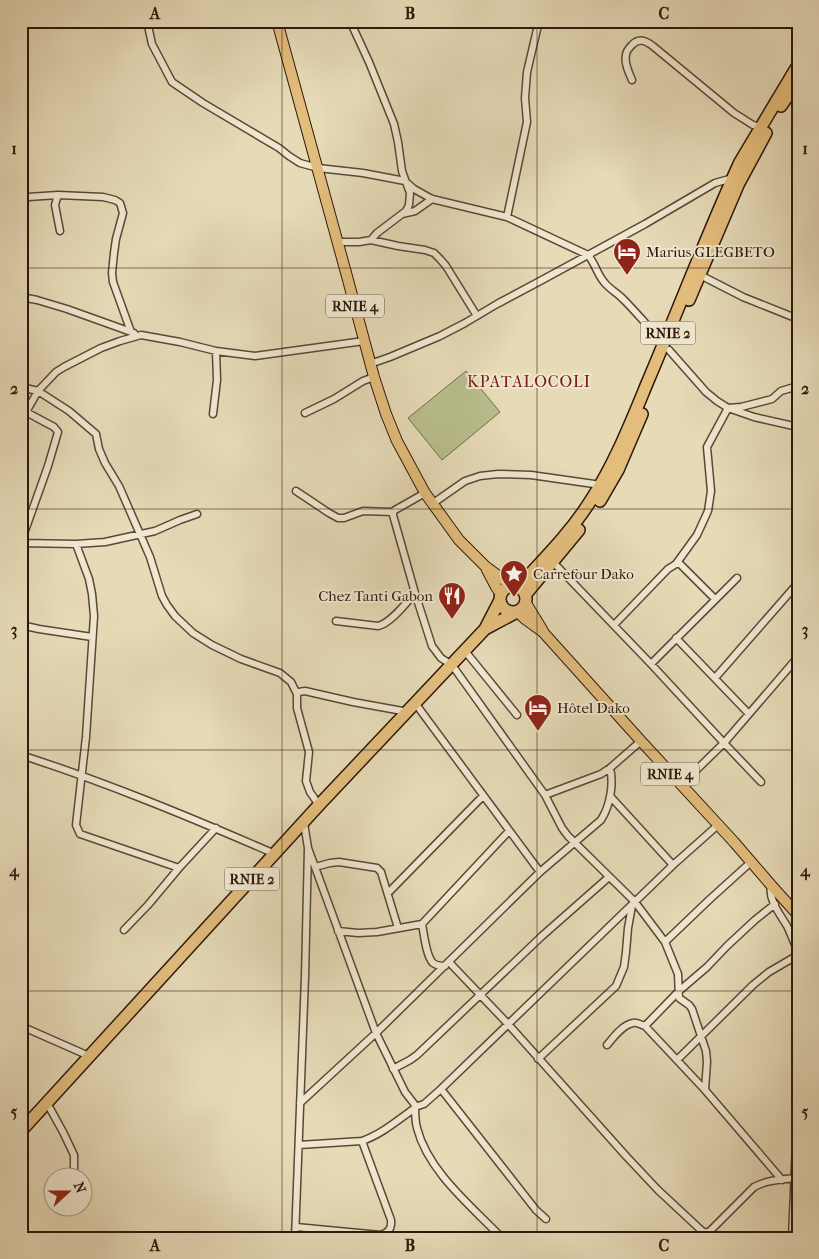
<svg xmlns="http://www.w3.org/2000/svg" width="819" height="1259" viewBox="0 0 819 1259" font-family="'IM FELL French Canon',serif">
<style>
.green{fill:#b8be8c;stroke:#726b4b}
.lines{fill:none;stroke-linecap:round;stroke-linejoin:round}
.street-casing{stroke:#5a4835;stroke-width:9}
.primary-casing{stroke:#2c180a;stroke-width:12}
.highway-casing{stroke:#2c180a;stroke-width:14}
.street{stroke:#efe7d0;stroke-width:6}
.primary{stroke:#e3bd7c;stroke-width:10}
.highway{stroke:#e3bd7c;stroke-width:11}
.grid{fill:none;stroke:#2c180a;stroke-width:1;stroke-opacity:0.55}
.labels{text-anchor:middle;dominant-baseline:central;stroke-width:4;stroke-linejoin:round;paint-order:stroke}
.shield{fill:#efe7d0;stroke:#665645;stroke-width:1}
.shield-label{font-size:14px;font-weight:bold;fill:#2c180a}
.poi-label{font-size:15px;fill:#2c180a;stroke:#efe7d0;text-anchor:start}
.neighbourhood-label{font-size:16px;letter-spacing:1px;fill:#7a1f14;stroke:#efe7d0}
.neatline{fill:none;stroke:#2c180a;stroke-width:2}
.grid-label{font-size:16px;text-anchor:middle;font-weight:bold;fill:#2c180a}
</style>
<rect width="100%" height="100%" fill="#e6dab7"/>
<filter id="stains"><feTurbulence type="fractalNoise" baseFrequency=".004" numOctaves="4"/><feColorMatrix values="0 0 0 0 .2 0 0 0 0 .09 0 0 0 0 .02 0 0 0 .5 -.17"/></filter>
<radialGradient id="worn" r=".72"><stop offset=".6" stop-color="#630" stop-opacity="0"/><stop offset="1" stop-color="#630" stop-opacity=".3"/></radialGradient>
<path class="green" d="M466,371L500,412L442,460L408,418Z"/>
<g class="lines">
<defs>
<path id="street" d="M147,21L152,44L172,82L203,103L279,148L289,156L300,163L318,168L363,173L405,181L414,189L432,199L507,217L588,255C595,263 597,274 604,282C609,289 618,293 624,300C638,314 650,329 664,343
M350,21L369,62L394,124L398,142L402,171L410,193L409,205L406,211L377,233L371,240
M632,80C629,73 624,63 626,55C626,51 629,48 632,45C639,37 647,41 654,47L734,113L753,125L760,127
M21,195L28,197L58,195L103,197L115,200L120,203L123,213L116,239L114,253L112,273L113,282L131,332
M58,195L55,205L60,231
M402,214L415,211L432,199
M507,217L527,122L525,98L527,72L539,21
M338,242H359L371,240L398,246L425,250L434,253L440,259L446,266L477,316
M700,275L743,297L798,319
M21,297L37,300L67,309L134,333
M669,350L706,392L717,401L728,408L754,417L798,427
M370,364L390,357L440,336L465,323L497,304L542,280L645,224L715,183L733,178
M21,387L38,391L69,411L96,434L99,449L105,463L119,486L150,557L162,596L167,605L175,616L193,633L212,645L241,659L280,673L291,682L297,694
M305,413L334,399L363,381L374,377
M213,414L217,380L216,351
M21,422L26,412L38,391L56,372L64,367L101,348L120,341L141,335L180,342L216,351L255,356L364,341
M296,491L329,513L338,518H344L363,511L393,512
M425,493L395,510L393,512V515L415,593L432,646L441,658L452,665L545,795L562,828L568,836L635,902L665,942L678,974L679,998L689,1005L692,1009L706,1051L707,1062L705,1090
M432,504L465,481L480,476L498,474L531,475L601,485
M21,542L48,466L58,432L54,427L26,412
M21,543L76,544L105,542L155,531L180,520L197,514
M76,544L89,579L92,594L94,616L86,737L76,825L80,834L179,868
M553,562L651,664L724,743L761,782
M676,564L697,535L708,511L711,491L707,447L728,408L741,407L772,399L781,391L798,386
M336,621L378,626C390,624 406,603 415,593
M21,625L39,629L92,637
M614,625L668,569L676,564H680L715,599
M676,638L749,714
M465,651L517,715
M651,664L737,578
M715,678L798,583
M415,703L540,872
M21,755C108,783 192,818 275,854
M681,785L724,743L798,657
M545,795L601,774L610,768L641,741
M610,796L673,865
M319,805L310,792L306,781L309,752L297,708V694L299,692L305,691L353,702L408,712
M308,848L376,1033L405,1092L415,1105L418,1106L424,1104L441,1089L673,865L718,825
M315,867L330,863L339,862L377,868L381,872L398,928
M771,885C768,900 780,914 787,926C791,934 794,943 798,952
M388,893L483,796
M422,924C424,934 426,956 433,963C437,966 441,966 445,966
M124,930L148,905L179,868L216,828
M338,931L358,933L377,932L422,924L509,831
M665,942L710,899L751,862
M449,962L508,1024L626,1156L658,1190L702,1231L707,1233L710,1231L754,1187C767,1180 780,1180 794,1178
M21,1026L89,1056
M645,1026L679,991L707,967L727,946L755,920L775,904
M607,1045C613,1038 622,1025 633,1023C637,1022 641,1025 645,1026L705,1090L782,1180
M538,1059L616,986L624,967L626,952L628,928L632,906
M677,1060L753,985L769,972L798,955
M393,1069L410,1060L417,1055L542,936L609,877
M441,1089L536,1210L546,1219
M47,1103L63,1132L74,1155V1176
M300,1103L376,1033L540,872L601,820C610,806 614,784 610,768
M415,1105C415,1113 415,1121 417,1128C428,1171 470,1205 500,1236
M299,1145L362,1141C382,1134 398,1120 415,1108
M73,1209V1206
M296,1227L380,1235C388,1233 392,1229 391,1220L362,1141
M295,1238L305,977L308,848L304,823
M792,1238L798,1096"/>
<path id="primary" d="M277,21L348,280L374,377L386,414L397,441L425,493L459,540L485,566L512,586
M487,570L496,587L501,594
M526,603L543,631
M518,612L525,619L543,632L641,741L734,842L771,885L798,915"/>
<path id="highway" d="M781,106L798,81
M689,300L738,185L766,133
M600,501L618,470L642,414
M500 599a13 13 0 1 1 26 0a13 13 0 1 1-26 0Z
M518,587C544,559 571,532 591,500C615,463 631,422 648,381C679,308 707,234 740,162L798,65
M526,594L579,530
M485,629L515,613
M21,1131L319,805L485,629L500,600"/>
</defs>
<use href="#street" class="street-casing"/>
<use href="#primary" class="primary-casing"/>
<use href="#highway" class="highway-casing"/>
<use href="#street" class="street"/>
<use href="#primary" class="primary"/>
<use href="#highway" class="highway"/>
</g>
<path class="grid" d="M282,21V1238M537,21V1238M21,268H798M21,509H798M21,750H798M21,991H798"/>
<defs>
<symbol id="hotel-pin" viewBox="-11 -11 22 30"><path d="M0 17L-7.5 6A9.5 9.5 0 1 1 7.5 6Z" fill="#8f2418" stroke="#efe7d0"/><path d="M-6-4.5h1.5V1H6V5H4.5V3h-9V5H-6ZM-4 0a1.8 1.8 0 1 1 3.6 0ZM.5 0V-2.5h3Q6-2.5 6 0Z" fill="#fff"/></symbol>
<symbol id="sight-pin" viewBox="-11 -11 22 30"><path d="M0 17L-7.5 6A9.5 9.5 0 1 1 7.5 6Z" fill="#8f2418" stroke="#efe7d0"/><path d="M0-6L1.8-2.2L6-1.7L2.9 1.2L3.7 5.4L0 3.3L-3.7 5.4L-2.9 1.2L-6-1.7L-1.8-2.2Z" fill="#fff"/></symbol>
<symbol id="restaurant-pin" viewBox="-11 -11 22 30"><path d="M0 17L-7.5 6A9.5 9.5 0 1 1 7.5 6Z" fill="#8f2418" stroke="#efe7d0"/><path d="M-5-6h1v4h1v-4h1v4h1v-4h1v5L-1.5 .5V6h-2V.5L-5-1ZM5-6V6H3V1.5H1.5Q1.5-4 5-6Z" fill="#fff"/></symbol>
</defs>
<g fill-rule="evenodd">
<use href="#hotel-pin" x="611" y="236" width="32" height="43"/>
<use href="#sight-pin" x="498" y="558" width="32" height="43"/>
<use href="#restaurant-pin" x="436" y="580" width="32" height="43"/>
<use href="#hotel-pin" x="522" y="692" width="32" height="43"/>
</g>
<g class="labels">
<g class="shield">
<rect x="326" y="294.5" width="58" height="23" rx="4"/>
<rect x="640.5" y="321.5" width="55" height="23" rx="4"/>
<rect x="641" y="762.5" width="58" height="23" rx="4"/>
<rect x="224.5" y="867.5" width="55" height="23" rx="4"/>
</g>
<g class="shield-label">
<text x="355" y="306">RNIE 4</text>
<text x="668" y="333">RNIE 2</text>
<text x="670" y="774">RNIE 4</text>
<text x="252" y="879">RNIE 2</text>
</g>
<g class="poi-label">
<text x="646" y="252">Marius GLEGBETO</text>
<text x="533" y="574">Carrefour Dako</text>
<text x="433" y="596" text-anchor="end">Chez Tanti Gabon</text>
<text x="557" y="708">Hôtel Dako</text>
</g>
<g class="neighbourhood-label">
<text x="529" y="381">KPATALOCOLI</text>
</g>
</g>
<rect width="819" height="1259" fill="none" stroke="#e6dab7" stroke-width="55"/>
<g transform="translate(68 1192) rotate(69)"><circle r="24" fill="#efe7d0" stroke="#a19481"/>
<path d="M0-4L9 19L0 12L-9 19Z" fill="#8f2418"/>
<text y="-8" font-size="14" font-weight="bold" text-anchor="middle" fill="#2c180a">N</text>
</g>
<rect x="28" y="28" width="764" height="1204" class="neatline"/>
<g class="grid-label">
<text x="155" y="19">A</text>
<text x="410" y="19">B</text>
<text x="664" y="19">C</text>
<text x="14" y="154">1</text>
<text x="805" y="154">1</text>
<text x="14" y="394">2</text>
<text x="805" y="394">2</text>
<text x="14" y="635">3</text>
<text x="805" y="635">3</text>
<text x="14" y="876">4</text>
<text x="805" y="876">4</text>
<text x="14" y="1117">5</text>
<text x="805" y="1117">5</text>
<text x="155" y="1251">A</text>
<text x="410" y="1251">B</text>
<text x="664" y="1251">C</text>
</g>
<rect width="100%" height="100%" filter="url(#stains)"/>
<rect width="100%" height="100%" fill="url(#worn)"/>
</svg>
